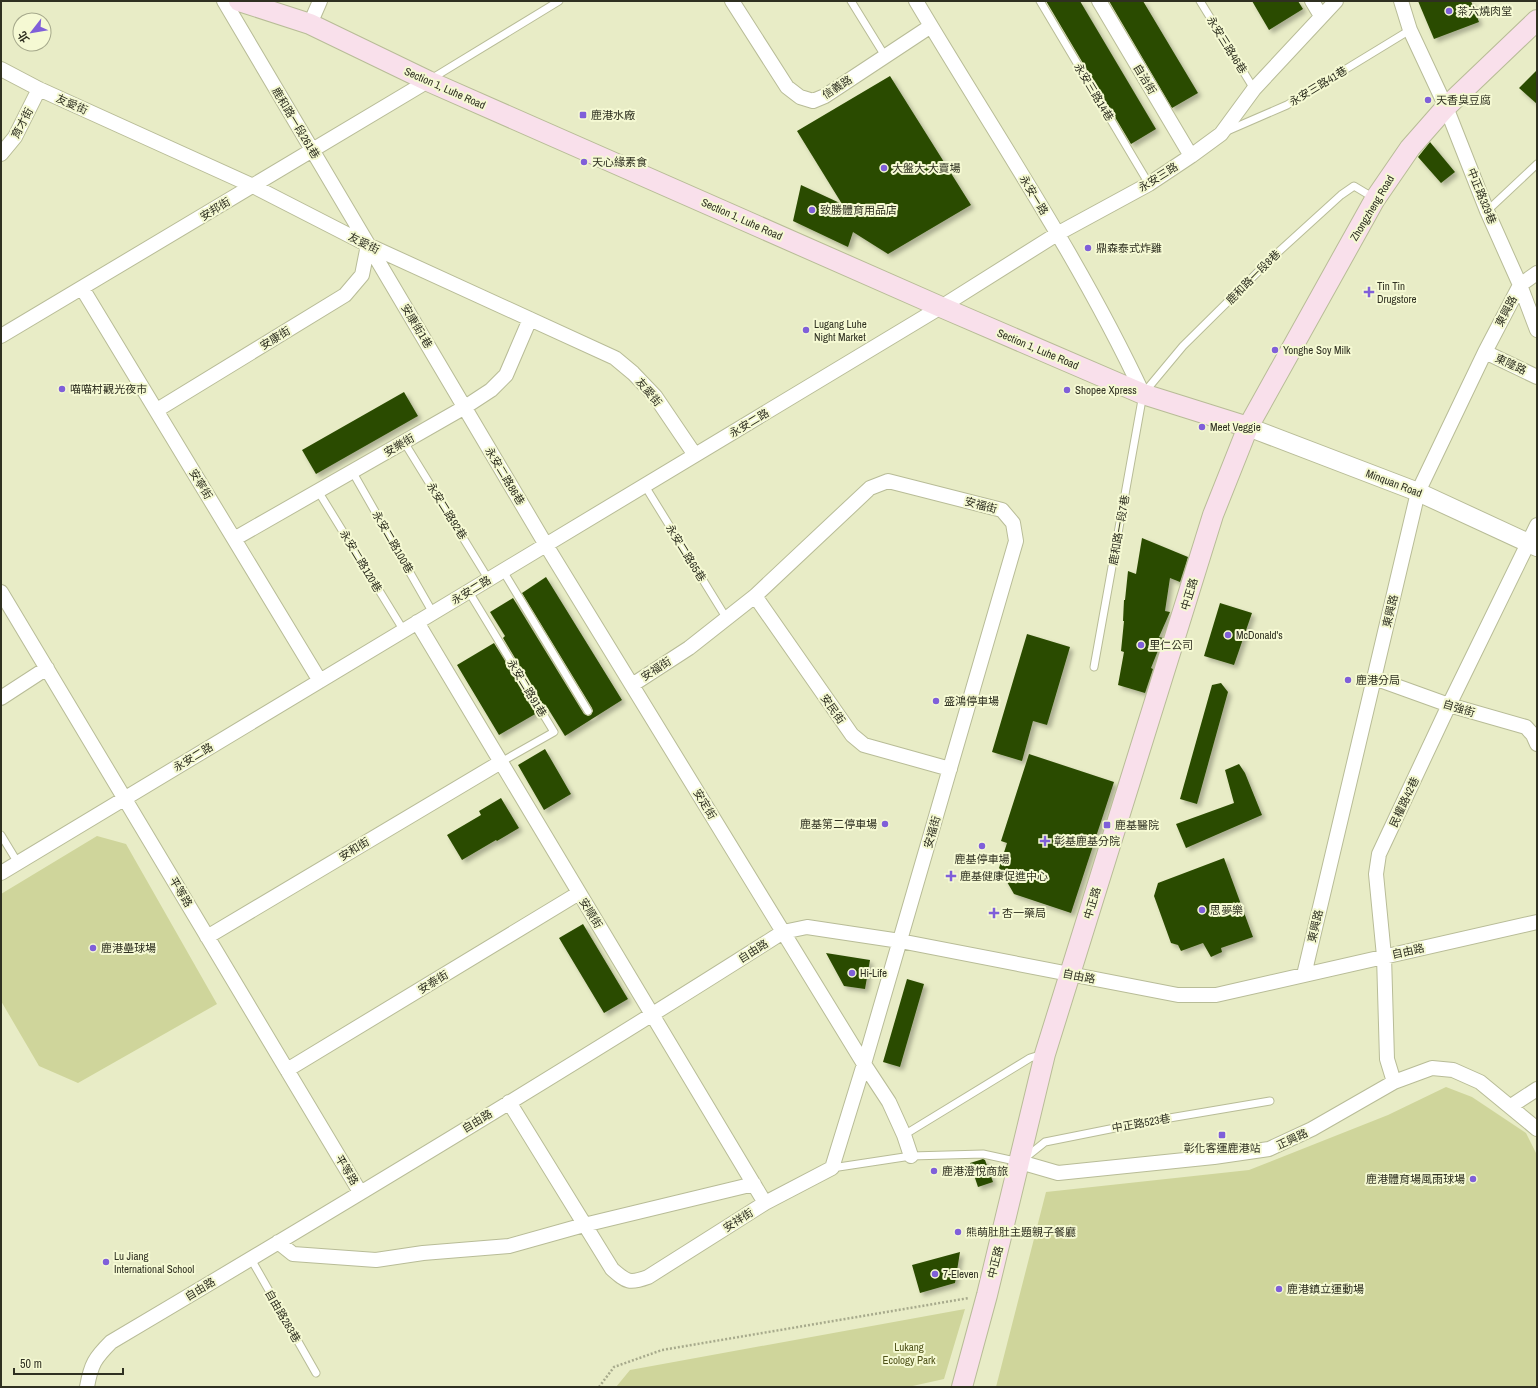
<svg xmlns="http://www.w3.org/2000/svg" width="1538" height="1388" viewBox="0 0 1538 1388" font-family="'Archivo Narrow','Noto Sans TC',sans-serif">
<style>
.green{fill:#cfd59b}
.building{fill:#2c4c06;filter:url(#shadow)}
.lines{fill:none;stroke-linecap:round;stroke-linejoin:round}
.service-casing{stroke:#b8bc97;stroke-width:9}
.minor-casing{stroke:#b8bc97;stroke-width:16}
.tertiary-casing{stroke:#b8bc97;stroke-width:20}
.secondary-casing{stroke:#b8bc97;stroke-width:22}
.path{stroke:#a7aa8c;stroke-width:2.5;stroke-dasharray:2 2;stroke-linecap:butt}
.service{stroke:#fff;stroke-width:7}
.minor{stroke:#fff;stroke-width:14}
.tertiary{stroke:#fff;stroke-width:18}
.secondary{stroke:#f9e0eb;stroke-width:20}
.poi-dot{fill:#7f5fd9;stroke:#f5f9d3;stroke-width:1.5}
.labels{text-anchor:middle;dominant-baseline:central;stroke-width:4;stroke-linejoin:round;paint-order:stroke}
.poi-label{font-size:11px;fill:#2f3021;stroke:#f5f9d3;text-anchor:start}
.street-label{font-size:11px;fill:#2f3021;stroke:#f5f9d3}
.park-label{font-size:11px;fill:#4f5219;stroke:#f5f9d3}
</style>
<defs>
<filter id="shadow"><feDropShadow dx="3.5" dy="3.5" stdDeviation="2" flood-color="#0004"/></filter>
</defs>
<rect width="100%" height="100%" fill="#e8ecc6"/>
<path class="green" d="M97,836L126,844L217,1004L78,1083L39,1066L1,1001V894Z
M1446,1087L1472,1097L1526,1133L1537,1155V1387H996L1046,1192L1249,1170L1388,1115Z
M965,1309L944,1379L908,1387H616L630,1370Z"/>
<path class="building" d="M1046,1H1080L1156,129L1131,144Z
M1109,1H1143L1198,93L1172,108Z
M1252,1H1298L1303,9L1269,30Z
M1418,1H1471L1479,22L1434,39Z
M1537,70V104L1519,88Z
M890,76L971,205L888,254L853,232L848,247L793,221L801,185L842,204L797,131Z
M1430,142L1455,172L1441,183L1418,157Z
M404,392L418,416L316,474L302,450Z
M1142,538L1188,557L1180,582L1170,578L1165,611L1170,612L1159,637L1163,638L1151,668L1153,669L1145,693L1118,685L1124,652L1121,651L1124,621H1123L1124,600H1125L1128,571L1136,574Z
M546,577L622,700L565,736L547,707L545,708L503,638L505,636L490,612L513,598L584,714L588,716L591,715L593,711L592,708L522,593Z
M1220,603L1252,613L1234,665L1204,656Z
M1027,634L1070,647L1047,725L1033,721L1022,761L992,752Z
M494,643L537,713L499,735L457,665Z
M1221,683L1228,692L1197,804L1180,799L1212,685Z
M545,749L571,794L544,810L518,765Z
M1029,754L1114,782L1071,913L1014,894L999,868L1007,843L1001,841Z
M1239,764L1245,773L1262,815L1186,848L1176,824L1234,803L1225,770Z
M501,798L519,828L497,841L496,840L462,860L447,835L481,815L479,811Z
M1224,858L1253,937L1221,948L1222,952L1211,957L1203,943L1181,951L1178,945L1171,943L1154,896L1158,883Z
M583,924L628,999L604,1013L559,938Z
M826,953L870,960L865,989L844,986Z
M907,979L924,984L900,1067L883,1062Z
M983,1159L985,1160L993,1182L978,1187L970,1163Z
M960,1252L955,1283L920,1293L912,1265Z"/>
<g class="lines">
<defs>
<path id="service" d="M851,1L885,56
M1040,1L1149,184
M1200,1L1254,89
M431,79L559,1
M1227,131L1287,105L1410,30
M1487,211L1537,164
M404,442L489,580
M352,471L433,613
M645,486L727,619
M318,491L404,631
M503,571L588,711
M469,592L554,732L501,762
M1094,667L1143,394L1183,346L1275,255L1341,195L1354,186L1374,198
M1,835L18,863
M904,1135L1030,1058L1043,1054
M832,1168L911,1156L983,1154L1020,1162L1045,1142L1140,1123L1270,1101
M251,1259L316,1373"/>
<path id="minor" d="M224,1L546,545L864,1064L889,1102L904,1135L911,1156
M732,1L787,87L800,97L813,101L825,96L931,26
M916,1C993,131 1079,257 1143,394
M1099,1L1191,156
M1312,1L1321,16
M1401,1L1410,30L1446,107L1487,211L1520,285L1537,330
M310,24L320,1
M1,69L39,89L253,186L368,245L615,358L633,373L655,396L695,455
M1,154L15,137L39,89
M82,288L320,681
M1,336L428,81
M1485,352L1537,377
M157,410L345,295L362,275L368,245
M234,539L465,407L491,390L506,375L530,319
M1,592L360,1192
M755,596L852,735L864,745L950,769
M417,622L765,1203
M1374,678L1449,705L1526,727L1533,735L1537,744
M1,698L47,668
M1,873L941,307L1057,234L1149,184L1191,156L1221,134L1254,89L1336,1
M207,937L501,762
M1304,975L1418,492L1485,352L1520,285L1537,273
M287,1070L579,893
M1394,1082L1387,1059L1384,956L1376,874L1379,854L1449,705L1537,525
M509,1102L612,1269C627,1282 629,1284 648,1277L765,1203L832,1168L864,1064L1016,541L1013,523L1002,510L888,481L870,488L755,596L689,648L632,685
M1511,1106L1537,1089
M1020,1162L1058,1173L1214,1157L1269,1149L1312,1129L1394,1082L1432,1068L1453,1070L1480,1082L1537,1129
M278,1242L293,1254L376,1260L423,1253L509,1246L584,1225L754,1184
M87,1387C91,1364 95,1358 111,1342C337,1208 562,1073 783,932L807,927L900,941L1178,995H1216L1537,922"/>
<path id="tertiary" d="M1248,427L1418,492L1537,547"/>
<path id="secondary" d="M239,1L310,24L428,81L941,307L1143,394L1248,427
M962,1387L987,1295L1045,1054L1213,515L1248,427L1375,199L1410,148L1446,107L1537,20"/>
</defs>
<use href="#service" class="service-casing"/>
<use href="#minor" class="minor-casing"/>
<use href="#tertiary" class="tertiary-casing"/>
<use href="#secondary" class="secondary-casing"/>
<path class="path" d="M599,1387L614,1367L662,1350L969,1298"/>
<use href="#service" class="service"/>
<use href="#minor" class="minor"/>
<use href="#tertiary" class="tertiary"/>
<use href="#secondary" class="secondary"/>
</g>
<g class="poi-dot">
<circle cx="1449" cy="11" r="4"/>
<circle cx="1428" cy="100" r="4"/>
<rect x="579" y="111" width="8" height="8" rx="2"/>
<circle cx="584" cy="162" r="4"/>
<circle cx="884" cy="168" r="4"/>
<circle cx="812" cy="210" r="4"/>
<circle cx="1088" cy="248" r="4"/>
<path d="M1367 286h4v4h4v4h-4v4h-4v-4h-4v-4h4z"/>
<circle cx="806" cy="330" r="4"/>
<circle cx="1275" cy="350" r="4"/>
<circle cx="62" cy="389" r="4"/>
<circle cx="1067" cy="390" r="4"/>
<circle cx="1202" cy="427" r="4"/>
<circle cx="1228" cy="635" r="4"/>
<circle cx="1141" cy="645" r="4"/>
<circle cx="1348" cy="680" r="4"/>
<circle cx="936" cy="701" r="4"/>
<circle cx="885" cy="824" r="4"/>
<rect x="1103" y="821" width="8" height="8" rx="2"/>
<path d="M1043 835h4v4h4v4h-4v4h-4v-4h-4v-4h4z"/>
<circle cx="982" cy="846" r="4"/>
<path d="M949 870h4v4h4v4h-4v4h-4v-4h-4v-4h4z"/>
<circle cx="1202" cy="910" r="4"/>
<path d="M992 907h4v4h4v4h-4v4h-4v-4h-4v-4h4z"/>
<circle cx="93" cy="948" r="4"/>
<circle cx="852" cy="973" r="4"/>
<rect x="1218" y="1131" width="8" height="8" rx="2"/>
<circle cx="934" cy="1171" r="4"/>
<circle cx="1473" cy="1179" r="4"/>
<circle cx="958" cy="1232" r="4"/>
<circle cx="106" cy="1262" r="4"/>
<circle cx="935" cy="1274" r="4"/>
<circle cx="1279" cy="1289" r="4"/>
</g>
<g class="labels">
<g class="poi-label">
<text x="1457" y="11">茶六燒肉堂</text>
<text x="1436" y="100">天香臭豆腐</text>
<text x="591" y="115">鹿港水廠</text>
<text x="592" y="162">天心緣素食</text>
<text x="892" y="168">大盤大 大賣場</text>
<text x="820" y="210">致勝體育用品店</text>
<text x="1096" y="248">鼎森泰式炸雞</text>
<text x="1377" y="286">Tin Tin<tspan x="1377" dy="13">Drugstore</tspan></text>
<text x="814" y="324">Lugang Luhe<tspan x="814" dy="13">Night Market</tspan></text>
<text x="1283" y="350">Yonghe Soy Milk</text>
<text x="70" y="389">喵喵村觀光夜市</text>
<text x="1075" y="390">Shopee Xpress</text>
<text x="1210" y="427">Meet Veggie</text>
<text x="1236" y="635">McDonald's</text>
<text x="1149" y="645">里仁公司</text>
<text x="1356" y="680">鹿港分局</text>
<text x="944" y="701">盛鴻停車場</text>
<text x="877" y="824" text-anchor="end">鹿基第二停車場</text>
<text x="1115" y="825">鹿基醫院</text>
<text x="1054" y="841">彰基鹿基分院</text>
<text x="982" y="859" text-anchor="middle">鹿基停車場</text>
<text x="960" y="876">鹿基健康促進中心</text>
<text x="1210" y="910">思夢樂</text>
<text x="1002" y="913">杏一藥局</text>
<text x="101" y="948">鹿港壘球場</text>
<text x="860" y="973">Hi-Life</text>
<text x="1222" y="1148" text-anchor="middle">彰化客運鹿港站</text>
<text x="942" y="1171">鹿港澄悅商旅</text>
<text x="1465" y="1179" text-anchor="end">鹿港體育場風雨球場</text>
<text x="966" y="1232">熊萌肚肚主題親子餐廳</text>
<text x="114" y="1256">Lu Jiang<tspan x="114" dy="13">International School</tspan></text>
<text x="943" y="1274">7-Eleven</text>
<text x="1287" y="1289">鹿港鎮立運動場</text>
</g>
<g class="street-label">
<text transform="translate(1227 45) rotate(58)">永安三路46巷</text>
<text transform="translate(1145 79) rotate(59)">自治街</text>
<text transform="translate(1318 86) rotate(-31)">永安三路41巷</text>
<text transform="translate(837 87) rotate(-32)">信義路</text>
<text transform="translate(445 88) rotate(24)">Section 1, Luhe Road</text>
<text transform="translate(1094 92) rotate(59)">永安三路14巷</text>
<text transform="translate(72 104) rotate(24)">友愛街</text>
<text transform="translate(22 123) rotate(-62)">育才街</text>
<text transform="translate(296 123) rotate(59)">鹿和路一段261巷</text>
<text transform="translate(1158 177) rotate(-32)">永安三路</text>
<text transform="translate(1034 195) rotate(59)">永安一路</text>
<text transform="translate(1482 196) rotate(68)">中正路329巷</text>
<text transform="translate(1372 208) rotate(-59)">Zhongzheng Road</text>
<text transform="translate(215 209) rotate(-31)">安邦街</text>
<text transform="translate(742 219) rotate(24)">Section 1, Luhe Road</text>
<text transform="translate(364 243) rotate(26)">友愛街</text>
<text transform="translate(1253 277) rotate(-45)">鹿和路一段8巷</text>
<text transform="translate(1506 311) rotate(-62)">東興路</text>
<text transform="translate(417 326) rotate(59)">安康街1巷</text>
<text transform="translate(275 338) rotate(-31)">安康街</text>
<text transform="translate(1038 349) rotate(23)">Section 1, Luhe Road</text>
<text transform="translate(1511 364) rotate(25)">東隆路</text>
<text transform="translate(649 392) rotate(50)">友愛街</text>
<text transform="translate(749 423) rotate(-31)">永安二路</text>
<text transform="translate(399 445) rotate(-30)">安樂街</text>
<text transform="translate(505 476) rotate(59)">永安二路86巷</text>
<text transform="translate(1394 483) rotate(21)">Minquan Road</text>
<text transform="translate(201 484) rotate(59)">安寧街</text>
<text transform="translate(981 505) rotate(15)">安福街</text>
<text transform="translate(447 511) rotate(58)">永安二路92巷</text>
<text transform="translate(1119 530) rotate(-80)">鹿和路一段7巷</text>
<text transform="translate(393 542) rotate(60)">永安二路100巷</text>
<text transform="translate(686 553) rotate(58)">永安二路65巷</text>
<text transform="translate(361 561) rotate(59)">永安二路120巷</text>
<text transform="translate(471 590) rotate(-31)">永安二路</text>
<text transform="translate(1189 594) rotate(-73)">中正路</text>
<text transform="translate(1390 611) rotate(-77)">東興路</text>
<text transform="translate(656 669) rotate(-33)">安福街</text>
<text transform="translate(527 688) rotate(59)">永安二路91巷</text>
<text transform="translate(1459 708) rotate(17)">自強街</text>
<text transform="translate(833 709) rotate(55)">安民街</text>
<text transform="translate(193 757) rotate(-31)">永安二路</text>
<text transform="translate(1404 802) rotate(-65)">民權路42巷</text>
<text transform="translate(705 804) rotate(59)">安定街</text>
<text transform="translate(932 832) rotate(-74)">安福街</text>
<text transform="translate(354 849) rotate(-31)">安和街</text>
<text transform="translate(181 892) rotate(59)">平等路</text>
<text transform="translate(1092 903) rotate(-73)">中正路</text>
<text transform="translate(591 913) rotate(59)">安順街</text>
<text transform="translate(1315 926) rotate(-77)">東興路</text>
<text transform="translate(753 951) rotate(-32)">自由路</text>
<text transform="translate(1408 951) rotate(-13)">自由路</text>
<text transform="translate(1079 976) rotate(11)">自由路</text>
<text transform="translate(433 982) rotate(-31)">安泰街</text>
<text transform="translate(477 1121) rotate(-31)">自由路</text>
<text transform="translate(1141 1123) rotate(-10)">中正路523巷</text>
<text transform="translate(1292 1139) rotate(-25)">正興路</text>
<text transform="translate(347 1170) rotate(59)">平等路</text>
<text transform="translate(738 1220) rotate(-32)">安祥街</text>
<text transform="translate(995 1262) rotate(-76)">中正路</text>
<text transform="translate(200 1289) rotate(-31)">自由路</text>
<text transform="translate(283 1316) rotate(60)">自由路283巷</text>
</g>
<g class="park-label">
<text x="909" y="1347">Lukang<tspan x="909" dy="13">Ecology Park</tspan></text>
</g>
</g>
<rect width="1538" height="1388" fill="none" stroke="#2f3021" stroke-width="4"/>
<g transform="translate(32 32) rotate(239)"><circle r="19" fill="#f5f9d3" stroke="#a6a98c"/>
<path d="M0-3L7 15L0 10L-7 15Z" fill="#7f5fd9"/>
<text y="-6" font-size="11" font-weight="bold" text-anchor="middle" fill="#2f3021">北</text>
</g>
<path d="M14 1368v6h109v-6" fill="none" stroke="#2f3021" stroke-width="2"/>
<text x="20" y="1368" font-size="12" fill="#2f3021" stroke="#f5f9d3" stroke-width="3" paint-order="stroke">50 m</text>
</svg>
